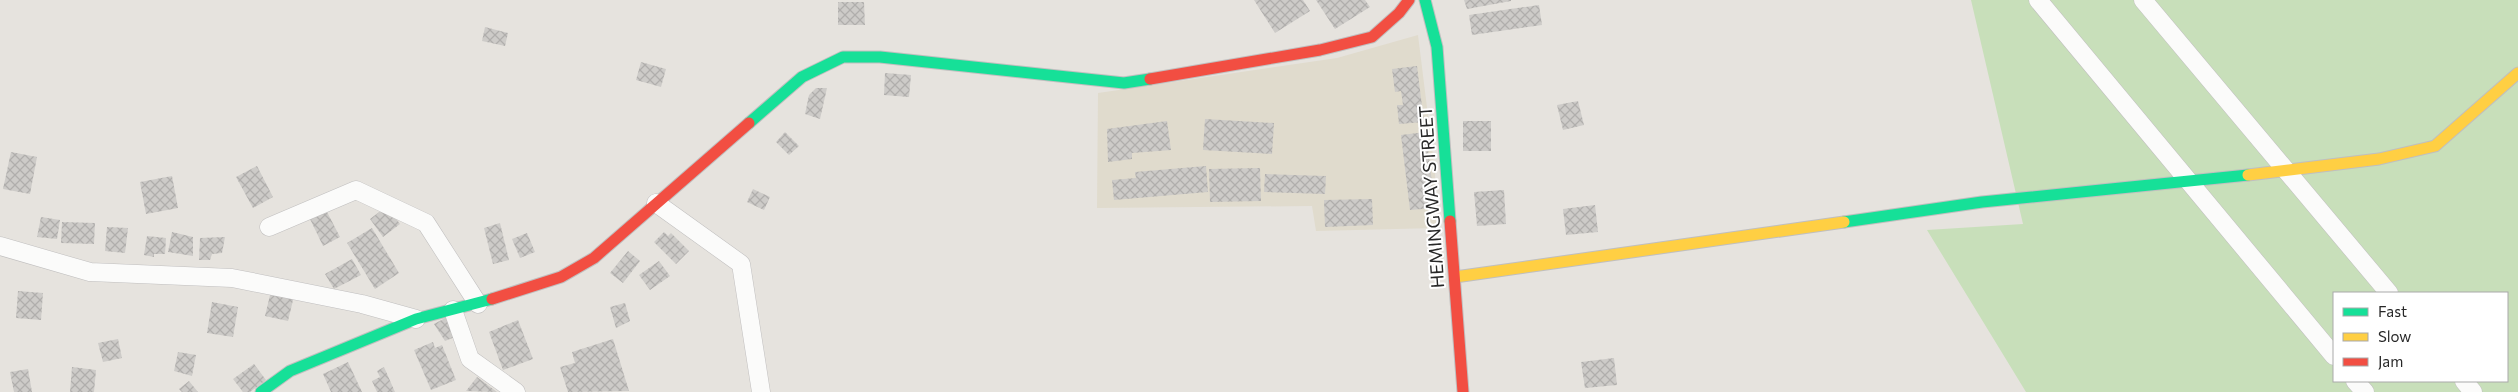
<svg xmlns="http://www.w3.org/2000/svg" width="2518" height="392" viewBox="0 0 2518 392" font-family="Commissioner,sans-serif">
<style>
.education{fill:#e0dbcd}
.grass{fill:#c8dfba;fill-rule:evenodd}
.building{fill:url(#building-cross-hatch)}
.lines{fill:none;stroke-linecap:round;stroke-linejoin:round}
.street-casing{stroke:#c0bfbf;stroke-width:19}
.fast-casing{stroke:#c0bfbf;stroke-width:13}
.slow-casing{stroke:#c0bfbf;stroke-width:13}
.jam-casing{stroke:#c0bfbf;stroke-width:13}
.street{stroke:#fbfbfa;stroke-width:18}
.fast{stroke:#16e098;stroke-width:11}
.slow{stroke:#ffcf43;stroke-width:11}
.jam{stroke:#f24e42;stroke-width:11}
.labels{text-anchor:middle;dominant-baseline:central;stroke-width:4;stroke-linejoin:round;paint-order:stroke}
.street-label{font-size:18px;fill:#282828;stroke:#fff}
</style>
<defs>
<pattern id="building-cross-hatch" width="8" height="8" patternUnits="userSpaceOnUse" patternTransform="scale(1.25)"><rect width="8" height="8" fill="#cdcbc8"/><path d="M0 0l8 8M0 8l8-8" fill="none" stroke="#b0aeac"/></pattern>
</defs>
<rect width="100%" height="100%" fill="#e6e3de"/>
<path class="education" d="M1418,35L1435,172L1436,228L1316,231L1312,206L1097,208L1098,93L1337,58Z"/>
<path class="grass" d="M1971,0H2518V392H2026L1927,230L2023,224ZM2334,293H2507V381H2334Z"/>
<path class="building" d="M1254,0H1303L1310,11L1275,33Z
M1316,0H1365L1370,7L1335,29Z
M1464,0H1511V1L1467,9Z
M838,2H864L865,25H838Z
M1539,5L1542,25L1472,35L1469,15Z
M485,27L508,33L505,46L482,41Z
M641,62L666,69L661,87L636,80Z
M1417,66L1424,122L1399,124L1397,105H1403L1401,91L1395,92L1392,69Z
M885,73L911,75L909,97L884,95Z
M816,88H827L820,119L805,114L809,95Z
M1578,101L1584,125L1563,130L1557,105Z
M1205,119L1274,123L1272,154L1203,150Z
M1167,121L1171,150L1132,153V159L1108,162L1107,129Z
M1463,121H1491V151H1463Z
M785,132L799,146L789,155L776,142Z
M1426,132L1435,208L1410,210L1401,135Z
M11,152L37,157L30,194L3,189Z
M257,166L273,197L253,208L236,177Z
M1206,166L1208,192L1114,200L1112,180L1136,178L1135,172Z
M1260,168L1261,201L1210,202L1209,169Z
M1265,174L1326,176L1325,194L1264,192Z
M172,176L178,208L146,214L140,182Z
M753,189L770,197L764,210L747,202Z
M1504,190L1506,224L1477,226L1474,192Z
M1372,199L1373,225L1325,227L1324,200Z
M1595,205L1598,232L1566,235L1563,209Z
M387,206L400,224L383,237L370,219Z
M326,210L340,237L323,246L310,219Z
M41,217L60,220L57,239L37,237Z
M62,222L95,223L94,244L61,243Z
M500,223L509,260L493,264L484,228Z
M107,227L128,228L125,253L105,251Z
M372,228L399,273L375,289L347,243Z
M172,232L193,237V256L168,252Z
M664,232L668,236L671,233L689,251L676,264L654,242Z
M527,233L535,252L520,258L512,239Z
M147,236L166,238L165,254H154V257L144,255Z
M225,237L222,253L212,254L210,260H199L200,238Z
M628,251L640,261L623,283L610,273Z
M352,259L361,275L334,289L325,274Z
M659,261L670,276L650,290L639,275Z
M18,291L43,293L41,320L16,318Z
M271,291L294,296L288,321L265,316Z
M212,302L238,307L233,337L207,333Z
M625,303L630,321L616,328L610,307Z
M449,316L455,337L445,341L434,324Z
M518,320L533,359L503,370L489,332Z
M118,339L122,358L103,362L98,343Z
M613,339L629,391L568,392L560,367L575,363L572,352Z
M433,342L435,348L442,345L456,380L431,390L414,350Z
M178,352L196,355L192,376L174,371Z
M1614,358L1617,385L1585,388L1581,362Z
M348,362L362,392H331L323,374Z
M254,364L266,380L250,392H243L233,379Z
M72,367L96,370L94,392H70Z
M384,367L395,392H377L372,381L380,377L377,371Z
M28,369L32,392H14L10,372Z
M477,377L497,392L466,391Z
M189,381L198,392H182L179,389Z"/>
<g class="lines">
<defs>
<path id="street" d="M2038,0L2334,356
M2143,0L2389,293
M656,203L741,264L761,392
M269,227L356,190L426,223L478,304
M0,246L90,272L232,278L362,304L416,319
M453,310L470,359L516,392
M2355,381L2365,392
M2464,381L2473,392"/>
<path id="fast" d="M1425,0L1437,47L1450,221
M749,123L802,77L843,57H880L1124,83L1150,79
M1844,222L1982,202L2248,175
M261,392L290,371L416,319L492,299"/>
<path id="slow" d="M2248,175L2379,159L2435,146L2518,73
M1455,277L1844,222"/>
<path id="jam" d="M1150,79L1320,50L1372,37L1399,13L1409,0
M1450,221L1463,392
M492,299L561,277L594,258L749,123"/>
</defs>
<use href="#street" class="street-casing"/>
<use href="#fast" class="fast-casing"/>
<use href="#slow" class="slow-casing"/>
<use href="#jam" class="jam-casing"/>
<use href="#street" class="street"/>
<use href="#fast" class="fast"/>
<use href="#slow" class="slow"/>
<use href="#jam" class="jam"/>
</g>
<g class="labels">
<g class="street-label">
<text transform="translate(1431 197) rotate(-94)">HEMINGWAY STREET</text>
</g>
</g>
<rect x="2333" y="292" width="175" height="90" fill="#ffffff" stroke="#a9a9a9"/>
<rect x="2343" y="308" width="25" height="8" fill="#16e098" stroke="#a9a9a9"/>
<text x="2378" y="317" font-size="15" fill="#282828">Fast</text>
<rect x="2343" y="333" width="25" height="8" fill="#ffcf43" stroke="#a9a9a9"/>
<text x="2378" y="342" font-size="15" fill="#282828">Slow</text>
<rect x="2343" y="358" width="25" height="8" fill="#f24e42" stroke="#a9a9a9"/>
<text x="2378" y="367" font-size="15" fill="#282828">Jam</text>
</svg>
